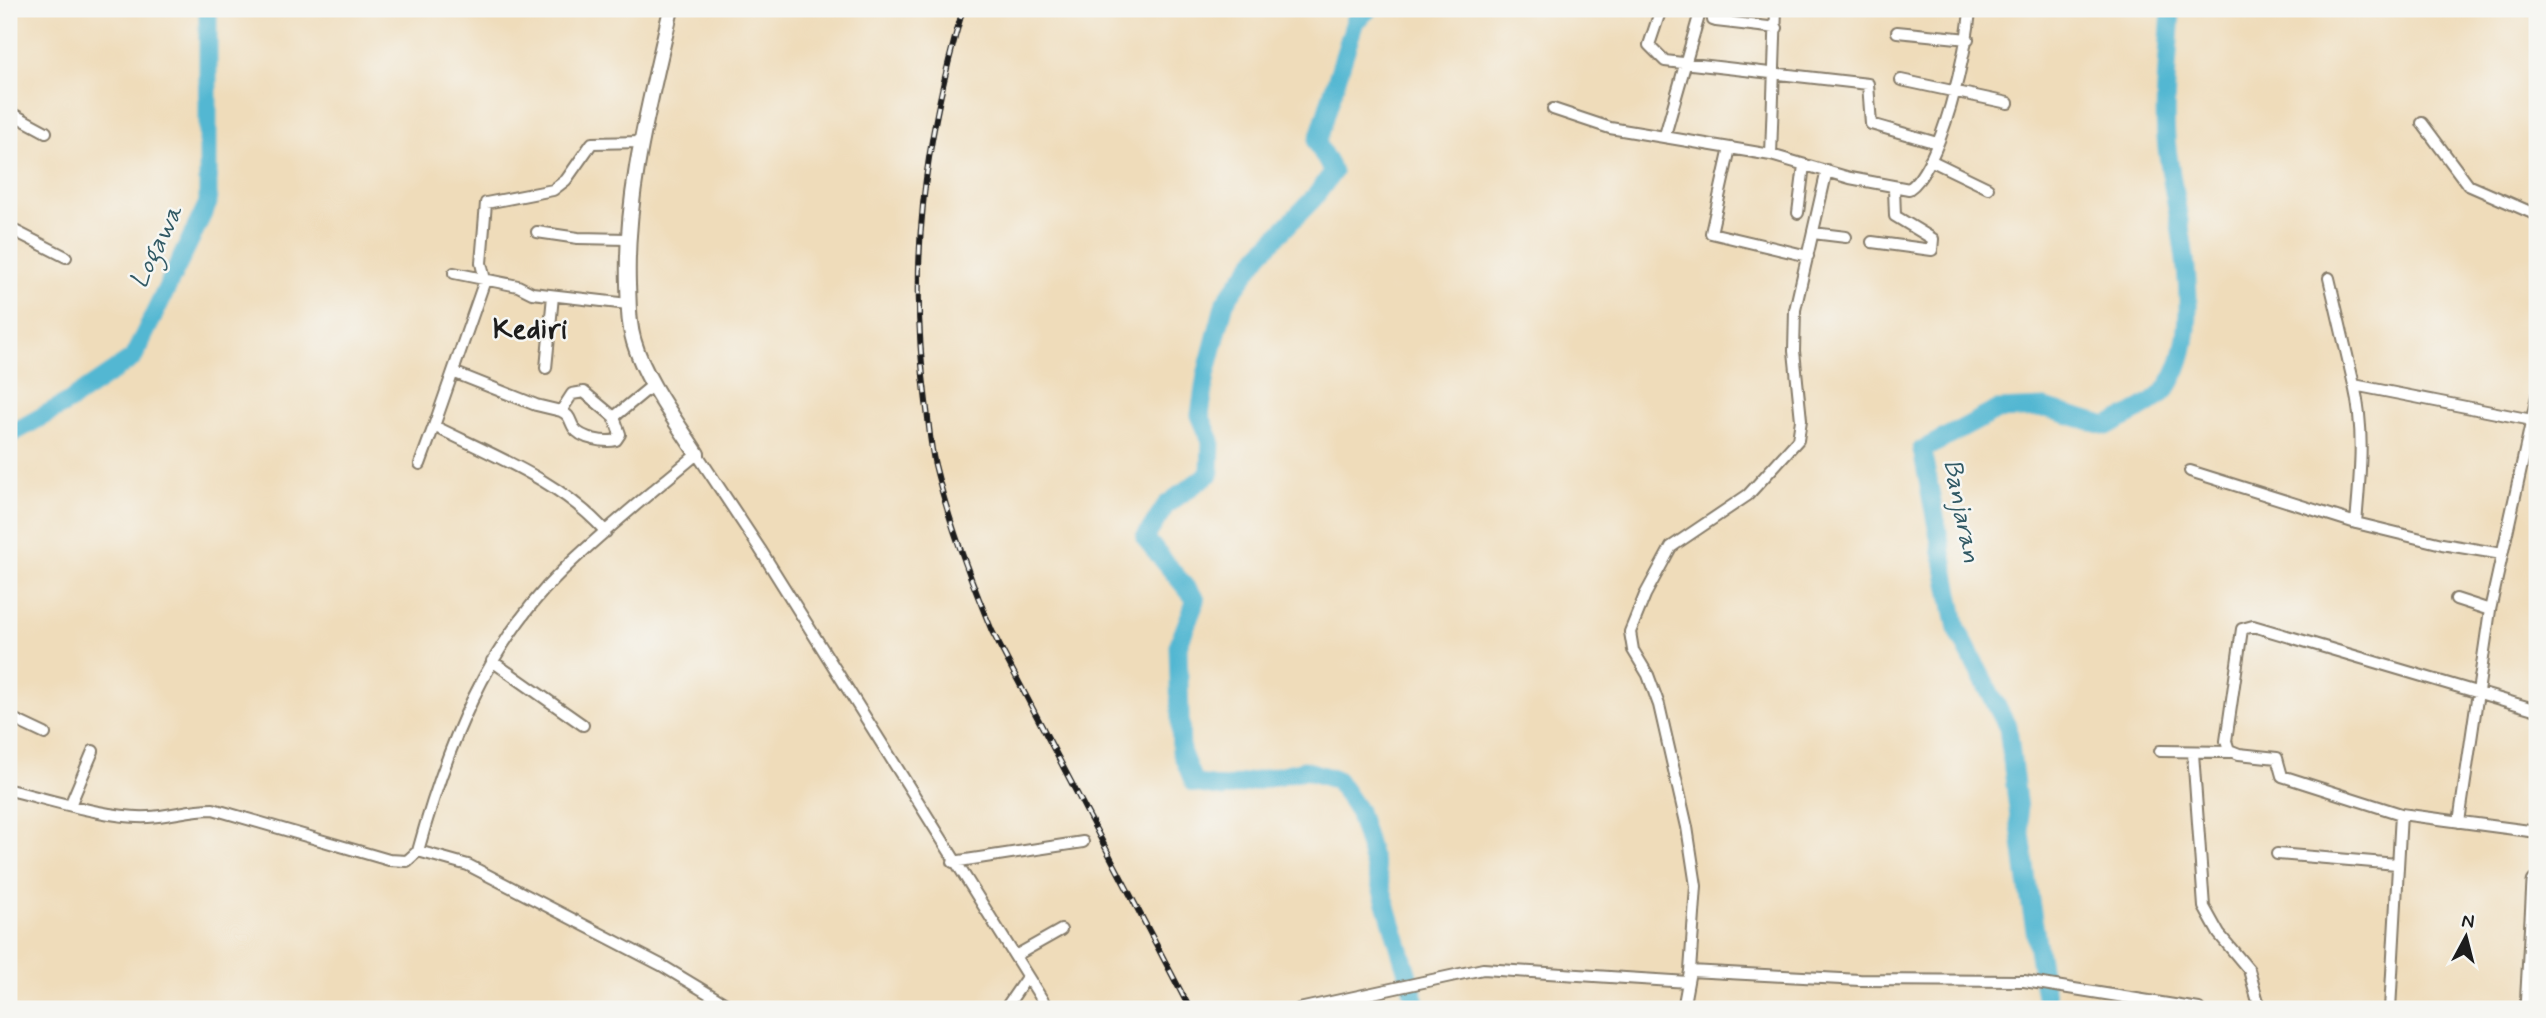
<svg xmlns="http://www.w3.org/2000/svg" width="2546" height="1018" viewBox="0 0 2546 1018" font-family="Mynerve,sans-serif">
<style>
.lines{fill:none;stroke-linecap:round;stroke-linejoin:round}
.river{stroke:#53b7d2;stroke-width:19}
.minor-casing{stroke:#867c6b;stroke-width:14}
.tertiary-casing{stroke:#867c6b;stroke-width:18}
.trunk-casing{stroke:#867c6b;stroke-width:23}
.minor{stroke:#fff;stroke-width:10}
.tertiary{stroke:#fff;stroke-width:14}
.trunk{stroke:#fff;stroke-width:19}
.rail-casing{stroke:#1c1c1c;stroke-width:6}
.rail{stroke:#f6f6f2;stroke-width:3.5;stroke-dasharray:10;stroke-linecap:butt}
.labels{text-anchor:middle;dominant-baseline:central;stroke-width:5;stroke-linejoin:round;paint-order:stroke}
.water-label{font-size:26px;font-style:italic;fill:#325a65;stroke:#f6f6f2}
.quarter-label{font-size:28px;font-weight:bold;fill:#1c1c1c;stroke:#f6f6f2}
</style>
<rect width="100%" height="100%" fill="#f6f6f2"/>
<filter id="ink" filterUnits="userSpaceOnUse"><feTurbulence type="fractalNoise" baseFrequency=".0143" numOctaves="2"/><feDisplacementMap in="SourceGraphic" scale="14" xChannelSelector="R" yChannelSelector="G"/><feConvolveMatrix kernelMatrix="1 2 1 2 8 2 1 2 1" color-interpolation-filters="sRGB"/></filter>
<filter id="wash" filterUnits="userSpaceOnUse"><feTurbulence type="fractalNoise" baseFrequency=".00686" numOctaves="4" result="noise"/><feDisplacementMap in="SourceGraphic" scale="28" xChannelSelector="R" yChannelSelector="G"/><feGaussianBlur stdDeviation="1.57" result="paint"/><feColorMatrix in="noise" values="0 0 0 0 0 0 0 0 0 0 0 0 0 0 0 0 0 1.4 0 .05"/><feComposite in="paint" operator="in"/></filter>
<g filter="url(#wash)">
<rect width="100%" height="100%" fill="#efdcba"/>
<g class="lines">
<path class="river" d="M1369,9L1355,21L1317,143L1333,172L1314,198L1260,254L1225,302L1206,375L1200,415L1211,441L1210,473L1166,505L1145,538L1196,600L1178,646L1181,751L1194,783L1223,788L1304,770L1337,780L1358,811L1418,1009
M9,435L68,402L133,358L208,203V9
M2048,1009L2027,882L2008,728L1957,629L1922,450L1997,410L2045,408L2107,426C2128,416 2156,405 2169,385C2209,324 2175,215 2167,148C2162,107 2169,51 2171,9"/>
</g>
</g>
<g filter="url(#ink)">
<g class="lines">
<defs>
<path id="minor" d="M1661,9L1649,45L1665,61L1868,84L1871,124L1937,143
M1712,9L1713,20L1716,21L1777,28
M1897,32L1968,39
M1901,80L2008,103
M1553,109L1610,128L1730,148
M9,112L46,132
M2422,123L2468,185L2537,215
M1665,135L1701,9
M1771,155L1776,9
M1930,160L1988,188
M1798,213L1804,165
M9,228L66,257
M537,232L578,238L627,239
M1813,233L1846,237
M1872,242L1932,250L1933,239L1895,216L1894,188
M1808,256L1711,233L1730,148L1771,155L1850,178L1909,189C1941,168 1968,47 1970,9
M454,273L518,286L532,293L628,304
M2329,278L2354,385L2532,420
M546,368L553,296
M453,372L536,405L561,411L572,394L584,392L614,417L654,384
M2354,385C2365,431 2360,475 2356,523L2442,544L2502,554
M561,411C571,416 569,420 574,428C581,439 606,443 616,440L620,434L614,417
M420,464L434,426
M2190,471L2356,523
M606,532C561,481 494,456 434,426L485,280L481,263L486,203L553,190L566,180L592,143L643,142
M2456,599L2490,610
M492,661L583,725
M9,717L45,734
M2160,751L2232,752
M2193,753L2204,907L2219,934L2249,970L2260,1009
M9,790C48,799 109,819 148,817C170,816 190,809 213,809L389,860L407,861L418,851C446,749 486,645 563,570C605,529 652,492 697,454L760,549L1048,1009
M71,803L93,751
M2401,814L2282,776L2277,758L2239,754L2229,750L2226,741L2242,629L2253,626L2537,710
M2459,822L2490,610L2537,396
M418,851L468,865L661,965L734,1009
M2277,854L2397,864
M953,862L1083,842
M1015,956L1061,930
M1690,971L1860,980L2024,981L2199,1009
M1005,1009L1027,977
M1299,1009L1483,969L1688,982
M1683,1009L1690,971L1696,886L1687,827L1659,705L1648,675L1633,650L1630,632L1645,595L1671,547L1748,495L1798,440L1801,420L1794,351L1795,310L1827,170
M2390,1009L2401,814L2537,832"/>
<path id="tertiary" d="M671,9C651,99 625,191 628,284C629,304 628,323 634,342C646,382 675,419 697,454"/>
<path id="trunk" d="M2530,1009L2537,883"/>
</defs>
<use href="#minor" class="minor-casing"/>
<use href="#tertiary" class="tertiary-casing"/>
<use href="#trunk" class="trunk-casing"/>
<use href="#minor" class="minor"/>
<use href="#tertiary" class="tertiary"/>
<use href="#trunk" class="trunk"/>
<defs>
<path id="rail" d="M963,9C924,142 908,263 926,402C929,423 930,445 935,465C949,522 969,576 992,631L1190,1009"/>
</defs>
<use href="#rail" class="rail-casing"/>
<use href="#rail" class="rail"/>
</g>
</g>
<g class="labels">
<g class="water-label">
<text transform="translate(157 247) rotate(-64)">Logawa</text>
<text transform="translate(1961 511) rotate(79)">Banjaran</text>
</g>
<g class="quarter-label">
<text x="530" y="330">Kediri</text>
</g>
</g>
<rect width="2546" height="1018" fill="none" stroke="#f6f6f2" stroke-width="35"/>
<g transform="translate(2466 937) rotate(7)" stroke="#f6f6f2" stroke-width="5" paint-order="stroke">
<path d="M0-5L12 26L0 18L-12 26Z" fill="#1c1c1c"/>
<text y="-10" font-size="19" font-weight="bold" text-anchor="middle" fill="#1c1c1c">N</text>
</g>
</svg>
